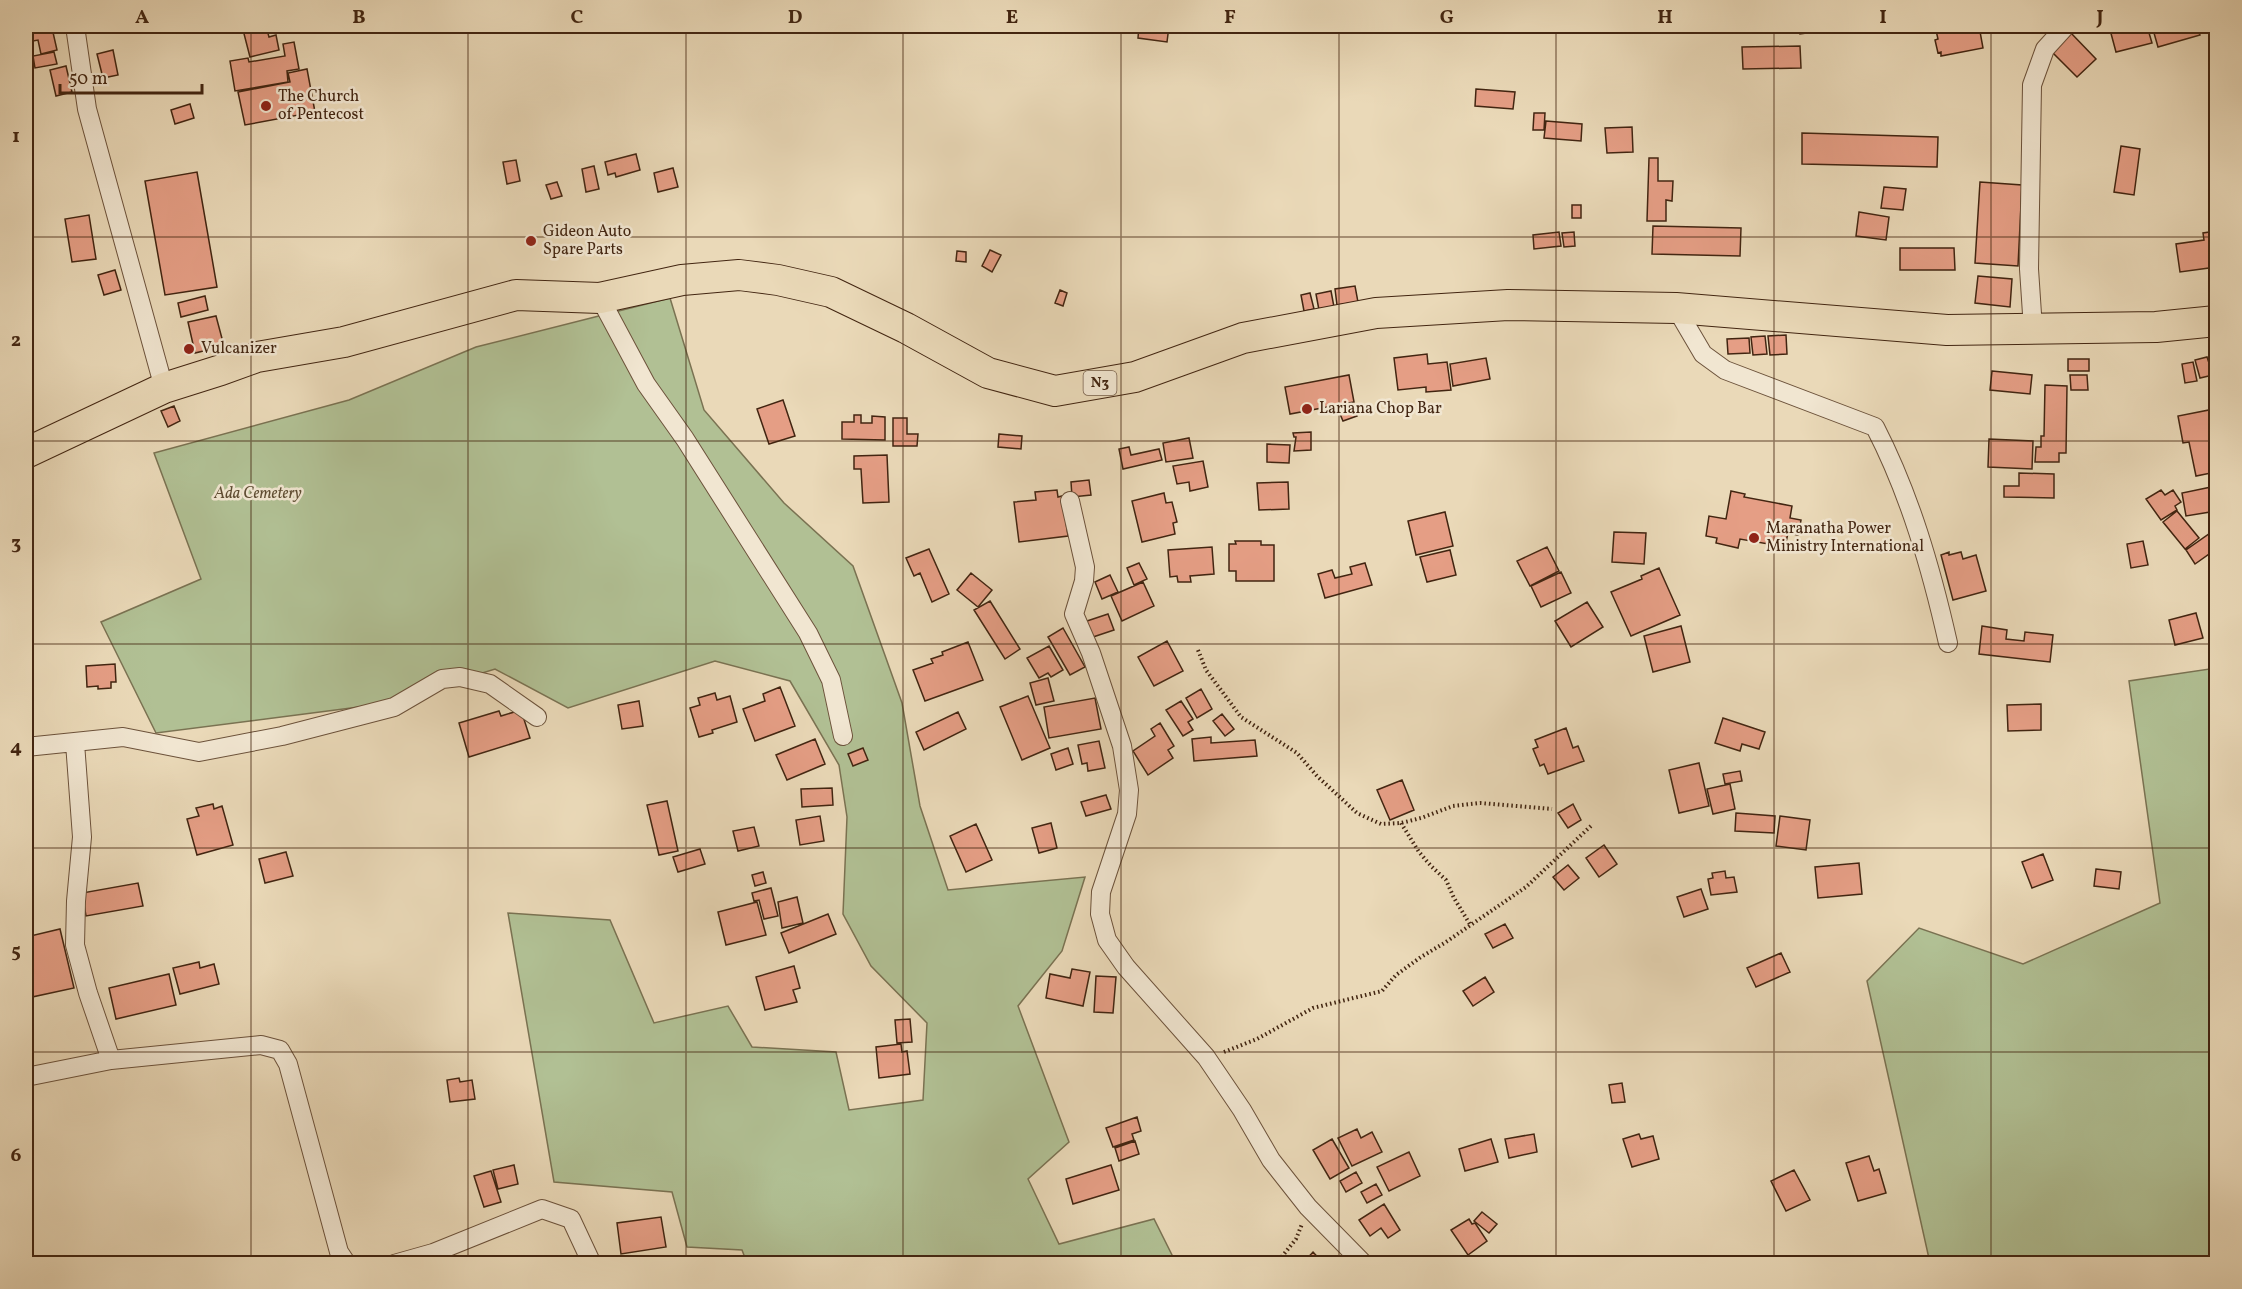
<svg xmlns="http://www.w3.org/2000/svg" width="2242" height="1289" viewBox="0 0 2242 1289" font-family="Vollkorn,serif">
<style>
.green{fill:#b1c094;stroke:#7a7252;stroke-width:1.5}
.building{fill:#e59e85;stroke:#422511;stroke-width:1.5}
.lines{fill:none;stroke-linecap:round;stroke-linejoin:round}
.lane-casing{stroke:#6c523b;stroke-width:11}
.street-casing{stroke:#6c523b;stroke-width:20}
.primary-casing{stroke:#422511;stroke-width:32}
.path{stroke:#422511;stroke-width:4;stroke-dasharray:1.5 3;stroke-linecap:butt}
.lane{stroke:#f1e6d1;stroke-width:9}
.street{stroke:#f1e6d1;stroke-width:18}
.primary{stroke:#ead9b8;stroke-width:30}
.grid{fill:none;stroke:#422511;stroke-width:1.5;stroke-opacity:0.55}
.poi-dot{fill:#8f2418;stroke:#f1e6d1;stroke-width:2}
.labels{text-anchor:middle;dominant-baseline:central;stroke-width:5;stroke-linejoin:round;paint-order:stroke}
.shield{fill:#f1e6d1;stroke:#765f4b;stroke-width:1.5}
.shield-label{font-size:15px;font-weight:bold;fill:#422511}
.poi-label{font-size:16px;fill:#422511;stroke:#f1e6d1;text-anchor:start}
.park-label{font-size:16px;font-style:italic;fill:#5e4c32;stroke:#f1e6d1}
.neatline{fill:none;stroke:#422511;stroke-width:2}
.grid-label{font-size:20px;text-anchor:middle;font-weight:bold;fill:#422511}
</style>
<rect width="100%" height="100%" fill="#ead9b8"/>
<filter id="stains"><feTurbulence type="fractalNoise" baseFrequency=".00333" numOctaves="4"/><feColorMatrix values="0 0 0 0 .2 0 0 0 0 .09 0 0 0 0 .02 0 0 0 .5 -.17"/></filter>
<radialGradient id="worn" r=".72"><stop offset=".6" stop-color="#630" stop-opacity="0"/><stop offset="1" stop-color="#630" stop-opacity=".3"/></radialGradient>
<path class="green" d="M670,298L704,410L784,503L853,566L902,703L920,806L948,890L1085,877L1062,951L1018,1006L1069,1142L1028,1179L1059,1244L1154,1219L1176,1263H747L742,1250L687,1247L672,1192L554,1182L508,913L610,920L654,1023L728,1006L752,1047L836,1052L849,1110L923,1100L927,1023L871,966L843,914L847,817L839,765L790,681L715,661L568,708L495,669L382,704L156,733L101,622L201,579L154,453L349,400L476,347Z
M2216,668V1263H1930L1867,981L1919,928L2023,964L2160,903L2129,681Z"/>
<path class="building" d="M242,26H266L269,37L276,35L279,50L250,57Z
M1139,26H1169L1167,42L1138,38Z
M1799,26H1844L1845,28L1800,34Z
M1935,26H1979L1983,48L1941,56V52L1938,53L1935,40L1938,39Z
M2109,26H2147L2152,43L2116,52Z
M2152,26H2197L2200,35L2158,47Z
M52,28L57,50L41,54L38,40L27,42L26,34Z
M2070,32L2096,59L2077,77L2050,50Z
M294,42L299,69L287,71L288,82L235,91L230,61L248,58L249,62L285,56L283,44Z
M1800,46L1801,68L1743,69L1742,47Z
M113,50L118,75L103,78L97,54Z
M54,52L57,64L35,68L33,56Z
M66,66L72,92L56,96L50,70Z
M307,69L315,112L245,125L238,92L290,82L288,73Z
M1476,89L1515,92L1513,109L1475,106Z
M190,104L194,118L175,124L171,110Z
M1534,113H1545L1544,130H1533Z
M1546,121L1582,124L1581,141L1544,138Z
M1632,127L1633,152L1607,153L1605,128Z
M1802,133L1938,137L1937,167L1802,164Z
M2121,146L2140,149L2134,195L2114,192Z
M636,154L640,170L616,177L615,173L608,175L605,162Z
M1649,158H1658V181H1673L1672,201L1666,200V221H1647Z
M516,160L520,181L507,184L503,162Z
M594,166L599,189L586,192L582,169Z
M673,168L678,187L658,192L654,173Z
M197,172L217,287L165,295L145,181Z
M557,182L562,196L551,199L546,185Z
M1980,182L2022,185L2018,266L1975,263Z
M1884,187L1906,189L1903,210L1881,208Z
M1572,205H1581V218H1572Z
M1859,212L1889,217L1886,240L1856,236Z
M89,215L96,259L72,262L65,219Z
M1653,226L1741,228L1740,256L1652,254Z
M2216,231V267L2180,272L2176,244L2204,240L2203,233Z
M1559,232L1561,246L1534,249L1533,235Z
M1574,232L1575,246L1564,247L1562,233Z
M1900,248H1954L1955,270H1900Z
M990,250L1001,255L992,272L982,266Z
M957,251L966,252V262L956,261Z
M115,270L121,290L104,295L98,275Z
M1978,276L2012,279L2010,307L1975,303Z
M1355,286L1358,302L1337,305L1335,289Z
M1060,290L1067,293L1063,306L1055,303Z
M1331,291L1334,307L1319,310L1316,294Z
M1310,293L1314,309L1304,311L1301,295Z
M205,296L208,310L181,317L178,303Z
M216,316L224,346L195,353L188,322Z
M1786,335L1787,354L1770,355L1768,336Z
M1765,336L1767,354L1753,355L1751,337Z
M1749,338L1750,353L1728,354L1727,339Z
M1427,354L1428,364L1447,362L1451,390L1426,392V387L1398,390L1394,358Z
M2207,357L2213,375L2200,378L2195,360Z
M1486,358L1490,379L1453,386L1450,364Z
M2068,359H2089V371H2068Z
M2193,362L2197,381L2185,383L2182,364Z
M1992,371L2032,375L2030,394L1990,390Z
M1349,375L1354,402L1290,414L1285,387Z
M2070,375H2087L2088,390H2071Z
M2045,385L2067,386L2066,453H2059V462H2035L2036,447H2041V436H2044Z
M783,400L795,436L769,444L757,409Z
M174,406L180,421L168,427L161,411Z
M1355,409L1357,416L1343,421L1340,414Z
M2209,410L2216,447V472L2196,476L2189,442L2183,443L2178,416Z
M854,415H861V423H872V416L885,417V440L842,439V422H854Z
M893,418H907V434H918L917,446H893Z
M1311,432V450L1294,451L1296,437H1294L1293,433Z
M999,434L1022,436L1021,449L998,447Z
M1189,438L1193,458L1166,462L1163,443Z
M1989,439L2033,441L2032,469L1988,467Z
M1267,444L1290,445L1289,463L1267,462Z
M1129,447L1131,455L1159,449L1162,460L1123,469L1119,449Z
M887,455L889,502L863,503L861,469H854V456Z
M1203,461L1208,487L1190,491L1189,482L1177,484L1173,466Z
M2019,473L2054,474V498L2004,497V486H2019Z
M1089,480L1091,495L1072,497L1071,482Z
M1288,482L1289,509L1259,510L1257,483Z
M2216,486V511L2186,516L2182,493Z
M1057,490L1058,497L1062,496L1068,536L1019,542L1014,502L1036,500L1035,492Z
M2161,490L2165,495L2173,490L2181,502L2175,506L2177,510L2161,520L2146,499Z
M1731,491L1745,494L1744,497L1792,506L1790,518L1801,520L1798,535L1788,533L1785,547L1740,539L1738,548L1716,543L1717,538L1706,536L1709,516L1726,519Z
M1164,493L1166,503L1172,502L1177,522L1173,523L1175,534L1142,542L1132,501Z
M2177,511L2199,538L2185,549L2163,522Z
M1445,512L1453,546L1416,555L1408,521Z
M2216,529V549L2195,564L2186,550Z
M1614,532L1646,533L1644,564L1612,562Z
M1235,541H1261V545H1274V581H1236V571H1229V544H1236Z
M2143,541L2148,565L2131,568L2127,544Z
M1212,547L1214,574L1190,576L1191,582H1178L1177,576L1170,577L1168,550Z
M1547,547L1559,571L1530,586L1517,561Z
M929,549L949,594L932,602L920,573L914,576L906,558Z
M1450,550L1456,575L1427,582L1420,557Z
M1949,552V555L1961,552L1963,559L1976,555L1986,591L1953,600L1941,555Z
M1139,563L1147,579L1134,585L1127,568Z
M1365,563L1372,585L1325,598L1318,574L1332,570L1335,578L1352,574L1350,567Z
M1659,568L1680,615L1631,636L1611,592L1642,579L1641,576Z
M1561,572L1571,593L1541,607L1531,586Z
M971,573L992,590L978,607L957,590Z
M1110,575L1118,592L1102,599L1095,582Z
M1143,582L1154,606L1122,621L1111,596Z
M990,601L1020,649L1005,659L974,610Z
M1587,602L1603,627L1571,647L1555,621Z
M2196,613L2203,638L2175,645L2169,620Z
M1108,614L1114,630L1090,638L1084,622Z
M1681,626L1690,662L1653,672L1644,636Z
M1982,626L2007,630L2006,639L2024,641L2025,632L2053,635L2050,662L1979,654Z
M1063,628L1085,667L1070,675L1048,637Z
M1167,641L1183,671L1154,686L1138,657Z
M968,642L983,680L925,701L913,670L933,663L931,659L943,655L942,652Z
M1049,646L1063,670L1051,677L1048,673L1039,678L1027,658Z
M115,664L116,682H111V688L98,689V686L87,687L86,666Z
M1048,678L1054,701L1036,705L1030,683Z
M780,687L795,726L755,741L743,709L765,701L763,694Z
M1201,689L1212,709L1197,718L1186,698Z
M715,693L717,700L730,696L737,722L712,730L713,733L699,737L690,708L700,705L698,698Z
M1028,696L1050,748L1022,760L1000,707Z
M1095,698L1101,729L1049,738L1044,707Z
M639,701L643,726L622,729L618,705Z
M1181,701L1193,719L1188,722L1193,730L1183,736L1166,710Z
M2041,704V730L2008,731L2007,705Z
M521,710L530,738L469,757L459,723L499,711L501,716Z
M958,712L966,729L924,750L916,732Z
M1222,714L1234,729L1225,736L1213,721Z
M1723,718L1765,732L1759,749L1742,744L1740,751L1715,743Z
M1160,723L1174,746L1168,750L1173,758L1148,775L1133,751L1155,736L1151,729Z
M1566,728L1573,748L1578,746L1584,761L1548,774L1544,764L1540,766L1533,749L1538,747L1535,740Z
M1211,737V743L1255,740L1257,756L1194,761L1192,739Z
M815,739L825,764L787,780L776,755Z
M1099,741L1105,768L1088,771L1087,763L1082,764L1078,745Z
M863,748L868,760L853,766L848,754Z
M1068,748L1073,764L1056,770L1051,754Z
M1699,763L1709,806L1679,813L1669,770Z
M1740,771L1742,781L1725,784L1723,774Z
M1402,780L1414,810L1390,820L1377,790Z
M1730,784L1735,809L1713,814L1707,789Z
M832,788L833,805L802,807L801,789Z
M1106,795L1111,809L1086,816L1081,802Z
M667,801L678,851L659,855L647,805Z
M213,804L214,809L222,806L233,845L197,855L187,819L199,816L196,808Z
M1573,804L1581,820L1568,828L1558,813Z
M1736,813L1775,816L1774,833L1735,831Z
M820,816L824,841L800,845L796,820Z
M1780,816L1810,820L1806,850L1776,846Z
M1051,823L1057,848L1039,853L1032,828Z
M976,824L992,860L966,872L950,836Z
M754,827L759,846L738,851L733,831Z
M1604,845L1617,864L1599,877L1586,858Z
M700,849L705,864L678,872L673,857Z
M286,852L293,876L265,883L259,859Z
M2043,854L2053,880L2032,888L2022,862Z
M1859,863L1862,894L1818,898L1815,867Z
M1568,865L1579,878L1564,890L1553,877Z
M2096,869L2121,872L2119,889L2094,886Z
M1725,871L1726,878L1734,877L1737,892L1711,895L1708,879L1713,878L1712,873Z
M763,872L766,883L755,886L752,875Z
M138,883L143,906L86,916L82,893Z
M771,888L778,916L764,919L759,900L754,901L752,893Z
M1701,889L1708,909L1684,917L1677,897Z
M26,893H28L32,925H26Z
M797,897L803,923L782,928L778,902Z
M757,902L766,935L726,945L718,912Z
M828,914L836,934L789,953L781,933Z
M1505,924L1513,938L1493,948L1485,934Z
M60,929L74,988L32,997L26,969V937Z
M1781,953L1790,972L1756,987L1747,968Z
M199,962L200,968L214,964L219,984L180,994L173,968Z
M794,966L800,988L793,990L797,1002L765,1010L756,977Z
M1072,969L1090,972L1083,1006L1046,998L1050,974L1070,978Z
M169,974L176,1005L116,1019L109,988Z
M1096,976L1116,977L1113,1013L1094,1012Z
M1485,977L1494,992L1473,1006L1463,991Z
M910,1019L912,1042L897,1043L895,1020Z
M901,1044L902,1052L907,1051L910,1074L879,1078L876,1047Z
M459,1078L460,1082L472,1080L475,1099L450,1102L447,1080Z
M1622,1083L1625,1102L1612,1103L1609,1085Z
M1137,1117L1141,1131L1132,1134L1134,1140L1113,1147L1106,1128Z
M1357,1129L1361,1138L1372,1132L1382,1152L1352,1166L1338,1138Z
M1534,1134L1537,1152L1509,1158L1505,1139Z
M1639,1134L1641,1139L1653,1136L1659,1159L1632,1167L1623,1139Z
M1332,1139L1349,1168L1330,1179L1313,1150Z
M1491,1139L1498,1162L1465,1171L1459,1149Z
M1135,1141L1139,1154L1119,1161L1115,1148Z
M1409,1152L1420,1176L1389,1191L1377,1167Z
M1869,1156L1874,1171L1879,1169L1886,1193L1858,1201L1846,1163Z
M514,1165L518,1184L498,1189L493,1170Z
M1111,1165L1119,1190L1073,1204L1066,1179Z
M1794,1170L1810,1200L1786,1211L1771,1181Z
M491,1171L501,1202L484,1207L474,1176Z
M1356,1172L1362,1183L1346,1192L1340,1181Z
M1376,1184L1382,1195L1367,1203L1361,1192Z
M1384,1204L1400,1230L1388,1238L1381,1228L1370,1236L1359,1220Z
M1482,1212L1497,1224L1489,1233L1474,1221Z
M661,1217L666,1247L621,1254L617,1223Z
M1469,1219L1472,1224L1475,1223L1487,1241L1468,1255L1451,1230Z
M1313,1252L1324,1264H1302Z"/>
<g class="lines">
<defs>
<path id="lane" d="M2214,325L2216,343"/>
<path id="street" d="M75,26L87,109L164,388
M600,298L646,384L685,439L808,633L831,680L843,736
M1676,308L1703,354L1725,370L1875,427C1910,495 1931,568 1948,643
M2033,329L2029,269L2032,85L2045,49L2066,26
M1070,501L1085,567L1084,581L1074,614L1091,653L1122,746L1129,790L1127,814L1101,892L1100,914L1107,940L1126,967L1206,1057L1242,1110L1271,1160L1308,1207L1364,1264
M75,743L82,837L76,901L75,945L88,993L111,1060
M26,747L123,737L199,752L282,736L394,707L442,679L460,677L490,684L537,717
M26,1077L111,1060L261,1045L280,1050L288,1064L339,1252L347,1264
M394,1264L433,1253L542,1209L571,1219L592,1264"/>
<path id="primary" d="M26,453L164,388L221,370L257,357L344,342L516,295L600,298L682,280L739,275L778,280L831,292L906,328L988,373L1055,391L1135,377L1243,338L1376,313L1508,305L1676,308L1947,330L2156,327L2216,321"/>
</defs>
<use href="#lane" class="lane-casing"/>
<use href="#street" class="street-casing"/>
<use href="#primary" class="primary-casing"/>
<path class="path" d="M1198,650L1206,670L1241,717L1297,753L1317,776L1357,813L1381,824L1401,823L1421,818L1453,806L1480,803L1552,809
M1401,823L1419,852L1431,866L1446,880L1454,898L1471,926
M1224,1052L1257,1039L1313,1008L1382,991L1396,975L1421,957L1446,942L1526,887L1593,824
M1276,1264L1296,1239L1302,1224"/>
<use href="#lane" class="lane"/>
<use href="#street" class="street"/>
<use href="#primary" class="primary"/>
</g>
<path class="grid" d="M251,26V1264M468,26V1264M686,26V1264M903,26V1264M1121,26V1264M1339,26V1264M1556,26V1264M1774,26V1264M1991,26V1264M26,237H2216M26,441H2216M26,644H2216M26,848H2216M26,1052H2216"/>
<g class="poi-dot">
<circle cx="266" cy="106" r="6"/>
<circle cx="531" cy="241" r="6"/>
<circle cx="189" cy="349" r="6"/>
<circle cx="1307" cy="409" r="6"/>
<circle cx="1754" cy="538" r="6"/>
</g>
<g class="labels">
<rect class="shield" x="1083.5" y="371" width="33" height="24" rx="4.5"/>
<g class="shield-label">
<text x="1100" y="383">N3</text>
</g>
<g class="poi-label">
<text x="278" y="97">The Church<tspan x="278" dy="18">of Pentecost</tspan></text>
<text x="543" y="232">Gideon Auto<tspan x="543" dy="18">Spare Parts</tspan></text>
<text x="201" y="349">Vulcanizer</text>
<text x="1319" y="409">Lariana Chop Bar</text>
<text x="1766" y="529">Maranatha Power<tspan x="1766" dy="18">Ministry International</tspan></text>
</g>
<g class="park-label">
<text x="258" y="494">Ada Cemetery</text>
</g>
</g>
<rect width="2242" height="1289" fill="none" stroke="#ead9b8" stroke-width="66"/>
<path d="M60 84v9h142v-9" fill="none" stroke="#422511" stroke-width="3"/>
<text x="69" y="84" font-size="18" fill="#422511" stroke="#f1e6d1" stroke-width="4.5" paint-order="stroke">50 m</text>
<rect x="33" y="33" width="2176" height="1223" class="neatline"/>
<g class="grid-label">
<text x="142" y="23">A</text>
<text x="359" y="23">B</text>
<text x="577" y="23">C</text>
<text x="795" y="23">D</text>
<text x="1012" y="23">E</text>
<text x="1230" y="23">F</text>
<text x="1447" y="23">G</text>
<text x="1665" y="23">H</text>
<text x="1883" y="23">I</text>
<text x="2100" y="23">J</text>
<text x="16" y="142">1</text>
<text x="16" y="346">2</text>
<text x="16" y="549">3</text>
<text x="16" y="753">4</text>
<text x="16" y="957">5</text>
<text x="16" y="1161">6</text>
</g>
<rect width="100%" height="100%" filter="url(#stains)"/>
<rect width="100%" height="100%" fill="url(#worn)"/>
</svg>
